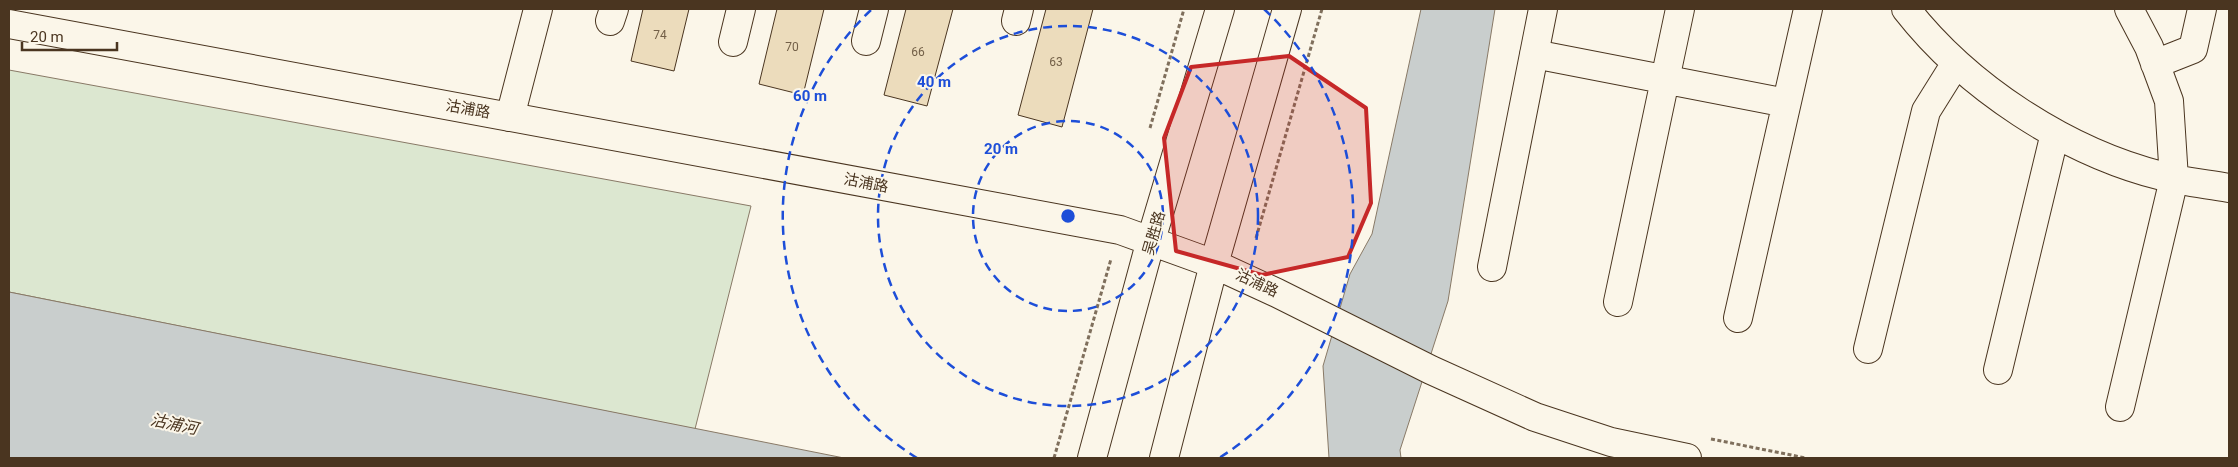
<svg xmlns="http://www.w3.org/2000/svg" width="2238" height="467" viewBox="0 0 2238 467" font-family="Roboto,'Noto Sans SC',sans-serif">
<style>
.green{fill:#dce7d0;stroke:#887966}
.water{fill:#c9cecd;stroke:#887966}
.building{fill:#ecdcbc;stroke:#4a3520}
.lines{fill:none;stroke-linecap:round;stroke-linejoin:round}
.street-casing{stroke:#4a3520;stroke-width:30}
.secondary-casing{stroke:#4a3520;stroke-width:30}
.path{stroke:#7f6f5c;stroke-width:3;stroke-dasharray:4 2.5;stroke-linecap:butt}
.street{stroke:#fbf6e9;stroke-width:28}
.secondary{stroke:#fbf6e9;stroke-width:28}
.marked{fill:#c62828;fill-opacity:0.2;stroke:#c62828;stroke-width:4;stroke-linejoin:round}
.ring{fill:none;stroke:#1d4ed8;stroke-width:2.5;stroke-dasharray:9 6}
.labels{text-anchor:middle;dominant-baseline:central;stroke-width:4;stroke-linejoin:round;paint-order:stroke}
.number-label{font-size:12px;fill:#725f47}
.street-label{font-size:15px;fill:#4a3520;stroke:#fbf6e9}
.water-label{font-size:16px;font-style:italic;fill:#4a3520;stroke:#fbf6e9}
.centre{fill:#1d4ed8;stroke:#fbf6e9;stroke-width:2.5}
.ring-label{font-size:15px;text-anchor:middle;font-weight:bold;fill:#1d4ed8;stroke:#fbf6e9;stroke-width:4;stroke-linejoin:round;paint-order:stroke}
</style>
<rect width="100%" height="100%" fill="#fbf6e9"/>
<path class="green" d="M9,70L751,206L695,429L9,292Z"/>
<path class="water" d="M1421,9H1495L1448,301L1400,450L1401,458H1329L1323,366L1350,274L1372,234Z
M9,292L844,458H9Z"/>
<path class="building" d="M643,9H689L674,71L631,61Z
M777,9H824L803,95L759,84Z
M906,9H953L927,106L884,95Z
M1046,9H1093L1062,127L1018,115Z"/>
<g class="lines">
<defs>
<path id="street" d="M1906,9C1967,87 2066,152 2162,176C2184,182 2207,184 2229,188
M610,21L614,9
M1016,21L1019,9
M866,41L874,9
M733,42L741,9
M1534,54L1786,103
M2155,64L2193,49L2202,9
M510,117L538,9
M1492,267L1543,9
M1618,302L1680,9
M1738,318L1808,9
M1868,349L1926,111L1956,63
M1998,370L2055,133
M2120,407L2174,179L2169,101L2149,47L2129,9"/>
<path id="secondary" d="M9,24L1120,230L1214,264L1277,293L1431,370L1535,417L1611,442L1687,458
M1092,458L1151,240L1220,9
M1164,458L1214,264L1287,9"/>
</defs>
<use href="#street" class="street-casing"/>
<use href="#secondary" class="secondary-casing"/>
<path class="path" d="M1150,128L1184,9
M1256,238L1322,9
M1711,439L1806,458
M1054,458L1111,259"/>
<use href="#street" class="street"/>
<use href="#secondary" class="secondary"/>
</g>
<path class="marked" d="M1289,56L1366,108L1371,203L1348,257L1262,275L1176,251L1164,138L1191,67Z"/>
<g class="ring">
<circle cx="1068" cy="216" r="95"/>
<circle cx="1068" cy="216" r="190"/>
<path d="M917 458A285 285 0 0 1 872 9M1264 9A285 285 0 0 1 1219 458"/>
</g>
<g class="labels">
<g class="number-label">
<text x="660" y="35">74</text>
<text x="792" y="47">70</text>
<text x="918" y="52">66</text>
<text x="1056" y="62">63</text>
</g>
<g class="street-label">
<text transform="translate(468 109) rotate(10)">沽浦路</text>
<text transform="translate(866 183) rotate(11)">沽浦路</text>
<text transform="translate(1154 233) rotate(-74)">吴胜路</text>
<text transform="translate(1257 283) rotate(25)">沽浦路</text>
</g>
<g class="water-label">
<text transform="translate(174 424) rotate(12)">沽浦河</text>
</g>
</g>
<circle cx="1068" cy="216" r="8" class="centre"/>
<g class="ring-label">
<text x="934" y="87">40 m</text>
<text x="810" y="101">60 m</text>
<text x="1001" y="154">20 m</text>
</g>
<rect width="2238" height="467" fill="none" stroke="#4a3520" stroke-width="20"/>
<path d="M22 42v8h95v-8" fill="none" stroke="#4a3520" stroke-width="2.5"/>
<text x="30" y="42" font-size="15" fill="#4a3520" stroke="#fbf6e9" stroke-width="4" paint-order="stroke">20 m</text>
</svg>
